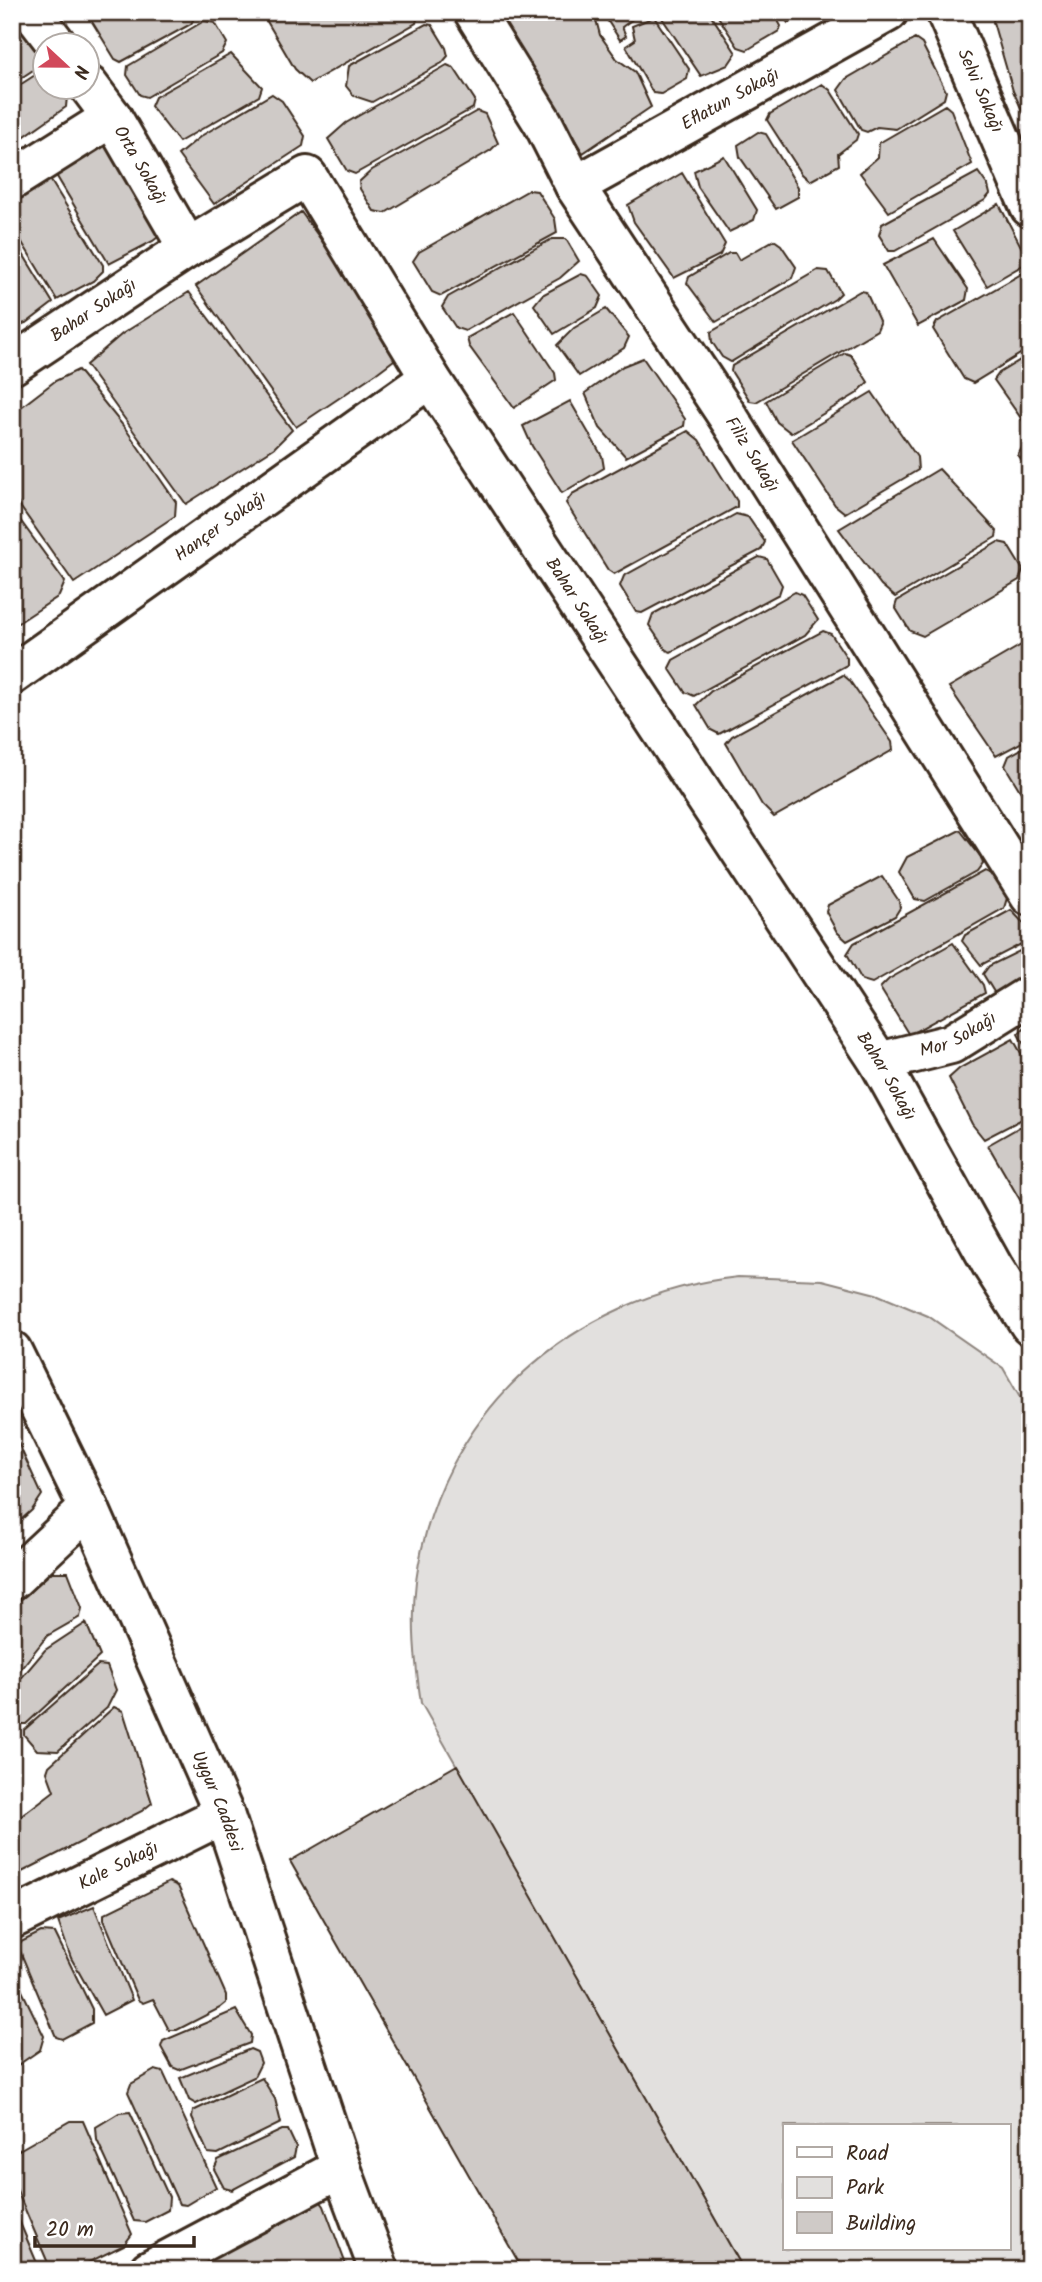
<svg xmlns="http://www.w3.org/2000/svg" width="1042" height="2282" viewBox="0 0 1042 2282" font-family="Kalam,sans-serif">
<style>
.green{fill:#e2e0de;stroke:#8e857e;stroke-width:2;fill-rule:evenodd}
.building{fill:#cfcac7;stroke:#3b2a1e;stroke-width:2}
.lines{fill:none;stroke-linecap:round;stroke-linejoin:round}
.street-casing{stroke:#3b2a1e;stroke-width:44}
.secondary-casing{stroke:#3b2a1e;stroke-width:44}
.street{stroke:#fff;stroke-width:38}
.secondary{stroke:#fff;stroke-width:38}
.labels{text-anchor:middle;dominant-baseline:central;stroke-width:7;stroke-linejoin:round;paint-order:stroke}
.street-label{font-size:18px;fill:#3b2a1e;stroke:#fff}
</style>
<rect width="100%" height="100%" fill="#fff"/>
<filter id="ink" filterUnits="userSpaceOnUse"><feTurbulence type="fractalNoise" baseFrequency=".0143" numOctaves="2"/><feDisplacementMap in="SourceGraphic" scale="14" xChannelSelector="R" yChannelSelector="G"/><feConvolveMatrix kernelMatrix="1 2 1 2 8 2 1 2 1" color-interpolation-filters="sRGB"/></filter>
<g filter="url(#ink)">
<path class="green" d="M738,1277L822,1280L876,1294L928,1316L1003,1368L1030,1415V2270H744L421,1703C415,1662 411,1622 416,1581C439,1413 572,1295 738,1277ZM785,2126H1009V2249H785Z"/>
<path class="building" d="M192,12L195,16L191,24L121,62L115,59L91,20L97,12Z
M274,12H419L416,23L310,83L295,69L265,18Z
M507,12H594L600,35L617,59L635,72L651,107L583,153L498,14Z
M602,12H642L622,27L626,36L620,40Z
M658,12H709L736,53L728,65L701,76Z
M715,12H773L781,26L779,31L747,50L738,47Z
M780,12H811L788,23Z
M994,12L1030,14V127L1013,91L993,22Z
M654,17L689,69L687,79L661,94L653,93L626,46L635,40L632,26Z
M204,21L215,23L227,43L222,53L147,97L140,95L127,75L128,66Z
M426,24L432,25L446,48L448,56L442,63L372,102L354,96L346,86L349,66Z
M19,29L27,33L43,56L36,68L12,84V33Z
M915,39L922,44L946,91L944,99L896,129L877,127L867,132L861,130L838,90L846,79Z
M231,54L262,87L259,96L179,142L151,106L155,97Z
M447,65L454,68L475,100L473,108L355,174L347,171L328,139L346,123Z
M46,68V88H62L67,96L66,107L12,145V90Z
M822,84L830,90L858,134L856,140L838,154L839,165L810,181L802,174L767,120L770,114Z
M272,94L282,101L305,136L303,146L214,204L178,155L201,136Z
M945,105L951,110L972,164L889,212L860,173L878,157L879,143Z
M477,111L485,114L498,143L491,150L385,213L374,211L360,189L359,182L372,170Z
M758,132L766,134L798,187V197L776,209L740,157L738,145Z
M98,134L163,227L162,234L153,241L109,264L50,165Z
M724,156L757,210L754,220L729,232L698,187L694,171Z
M978,172L988,186L990,194L985,200L895,251H889L879,235L882,224Z
M46,173L103,265V271L93,281L57,300L12,226V189Z
M682,173L725,244L720,255L674,278L634,222L628,205Z
M529,190L537,191L555,219L557,233L441,296L432,292L413,261L419,252Z
M999,204L1027,258L1023,265L987,286L953,231Z
M301,212L400,349L398,357L378,372L296,427L196,286Z
M12,236L53,303L28,322L12,328Z
M552,239H566L579,261L560,278L465,331L456,328L442,307L448,297Z
M934,239L968,289L966,300L918,326L883,265Z
M774,240L781,245L796,267L792,278L716,322L687,283L689,277L729,253H735L739,260Z
M1030,269V348L973,383L964,379L933,329L937,322Z
M818,270L828,271L841,293L835,299L731,362L722,357L712,342L711,332Z
M581,274L588,276L602,296L597,308L554,334L534,305L542,295Z
M860,291L866,292L880,323L877,330L756,402L750,401L731,371L732,366Z
M189,292L292,430L274,448L186,504L86,365L122,334Z
M606,309L629,337L624,348L579,376L557,345L574,328Z
M514,312L555,373L556,380L514,408L469,346L467,338Z
M845,353L851,355L868,382L856,394L791,433L777,422L766,401Z
M1030,354V431L994,380L999,373Z
M643,358L685,419L684,426L626,457L600,428L585,393L623,366Z
M78,370L125,428L176,502L175,516L74,583L12,495V414L55,381Z
M872,392L917,457L918,470L845,513L835,505L792,440Z
M570,401L602,456L604,468L562,493L532,446L523,426Z
M688,431L699,440L737,501V507L614,574L608,570L566,503L572,494Z
M1030,441V470L1018,455L1023,446Z
M939,469L997,531L996,537L895,597L881,585L839,529Z
M12,509L65,582L59,596L12,627Z
M736,514L748,517L765,542L761,550L642,613L636,612L620,586L624,576Z
M998,542L1007,544L1023,570L1019,580L923,636L910,631L895,607L897,601Z
M759,557L767,559L782,585L779,594L671,652L666,650L649,625L653,614Z
M795,592L802,595L818,620L805,635L694,696L685,692L669,668L673,660Z
M823,631L831,634L847,658V665L719,734L711,730L696,705L711,691Z
M1023,644L1030,654V738L996,756L949,687Z
M843,675L849,680L892,742L893,750L774,817L762,805L726,743L732,736Z
M1030,744V801L1027,802L1005,766L1009,756Z
M960,830L981,857L983,864L977,872L925,901L915,899L899,872L907,857Z
M985,871L992,874L1007,898L1004,908L872,983L862,980L847,954L854,943Z
M882,876L899,901L900,908L895,916L847,941L837,932L826,912L828,905Z
M1011,910L1030,930L1029,940L981,965L962,941L965,935Z
M953,943L983,985L985,993L909,1035L880,988L889,979Z
M1030,946V986L1005,1000L994,992L983,974L989,966Z
M1030,1022V1055L1018,1034Z
M1013,1039L1030,1069V1115L984,1139L972,1124L949,1078L960,1068Z
M1030,1121V1217L988,1145Z
M12,1437L16,1438L42,1495L32,1510L12,1528Z
M52,1572H68L82,1608L80,1617L47,1636L12,1680V1607Z
M86,1623L100,1656L26,1724H15L12,1720V1689L45,1650Z
M98,1665L107,1666L116,1690L107,1708L58,1751L37,1750L24,1735V1730Z
M114,1707L123,1711L152,1803L142,1811L12,1877V1823L54,1791L47,1772L49,1766Z
M457,1765L744,2270H523L290,1861Z
M169,1882L178,1886L226,1995V2003L220,2008L177,2030H169L153,1999L143,2003L138,2000L104,1920V1914Z
M94,1906L132,2000L103,2015L71,1958L58,1921Z
M41,1932L55,1933L92,2009V2023L62,2039L56,2037L17,1944Z
M12,1970L44,2036L40,2050L12,2069Z
M236,2010L251,2035L250,2043L179,2070L172,2067L161,2047L163,2041Z
M250,2049L257,2052L261,2063L254,2077L196,2104L189,2100L180,2078Z
M155,2070L163,2072L216,2187L186,2205L179,2204L128,2092L131,2084Z
M262,2078L275,2099L281,2123L218,2154L208,2153L192,2118L193,2111Z
M130,2112L169,2197L168,2210L145,2222L134,2221L97,2140L96,2127L119,2113Z
M70,2121H83L132,2234L124,2245L73,2270H51L12,2179V2154Z
M282,2130H288L296,2147L294,2157L232,2190L224,2188L214,2169L218,2160Z
M315,2194L324,2206L348,2270H177Z
M12,2204L40,2270H12Z"/>
<g class="lines">
<defs>
<g id="street">
<path d="M32,12L58,46"/>
<path id="s1" d="M474,12L543,123L575,186L730,420L1030,896"/>
<path id="s2" d="M946,12L1030,207"/>
<path id="s3" d="M88,85L112,117L188,248"/>
<path d="M12,180L112,117"/>
<path id="s4" d="M575,186L888,12"/>
<path id="s5" d="M12,365L188,248L307,176L430,378L879,1062L993,1267L1030,1325"/>
<path id="s6" d="M12,675L430,378"/>
<path id="s7" d="M879,1062L951,1044L1030,995"/>
<path d="M12,1580L89,1508"/>
<path id="s8" d="M12,1919L224,1814"/>
<path d="M149,2270L341,2168"/>
</g>
<g id="secondary">
<path id="s9" d="M12,1351L89,1508L224,1814L341,2168L379,2270"/>
</g>
</defs>
<use href="#street" class="street-casing"/>
<use href="#secondary" class="secondary-casing"/>
<use href="#street" class="street"/>
<use href="#secondary" class="secondary"/>
</g>
</g>
<g class="labels">
<g class="street-label">
<text stroke="none"><textPath href="#s2" startOffset="86">Selvi Sokağı</textPath></text>
<text stroke="none"><textPath href="#s4" startOffset="178">Eflatun Sokağı</textPath></text>
<text stroke="none"><textPath href="#s3" startOffset="96">Orta Sokağı</textPath></text>
<text stroke="none"><textPath href="#s5" startOffset="98">Bahar Sokağı</textPath></text>
<text stroke="none"><textPath href="#s1" startOffset="523">Filiz Sokağı</textPath></text>
<text stroke="none"><textPath href="#s6" startOffset="256">Hançer Sokağı</textPath></text>
<text stroke="none"><textPath href="#s5" startOffset="854">Bahar Sokağı</textPath></text>
<text stroke="none"><textPath href="#s7" startOffset="84">Mor Sokağı</textPath></text>
<text stroke="none"><textPath href="#s5" startOffset="1421">Bahar Sokağı</textPath></text>
<text stroke="none"><textPath href="#s9" startOffset="495">Uygur Caddesi</textPath></text>
<text stroke="none"><textPath href="#s8" startOffset="119">Kale Sokağı</textPath></text>
</g>
</g>
<rect width="1042" height="2282" fill="none" stroke="#fff" stroke-width="42"/>
<rect x="21" y="21" width="1000" height="2240" fill="none" stroke="#3b2a1e" stroke-width="2.5" filter="url(#ink)"/>
<rect x="783" y="2124" width="228" height="126" fill="#ffffff" stroke="#b1aaa5" stroke-width="2"/>
<rect x="797" y="2147" width="35" height="10" fill="#ffffff" stroke="#b1aaa5" stroke-width="2"/>
<text x="846" y="2160" font-size="21" fill="#3b2a1e">Road</text>
<rect x="797" y="2177" width="35" height="21" fill="#e2e0de" stroke="#b1aaa5" stroke-width="2"/>
<text x="846" y="2194" font-size="21" fill="#3b2a1e">Park</text>
<rect x="797" y="2212" width="35" height="21" fill="#cfcac7" stroke="#b1aaa5" stroke-width="2"/>
<text x="846" y="2230" font-size="21" fill="#3b2a1e">Building</text>
<g transform="translate(66 66) rotate(112)"><circle r="33" fill="#ffffff" stroke="#b1aaa5" stroke-width="2"/>
<path d="M0-5L12 26L0 18L-12 26Z" fill="#d1495b"/>
<text y="-10" font-size="19" font-weight="bold" text-anchor="middle" fill="#3b2a1e">N</text>
</g>
<path d="M35 2236v10h159v-10" fill="none" stroke="#3b2a1e" stroke-width="3.5"/>
<text x="46" y="2236" font-size="21" fill="#3b2a1e" stroke="#ffffff" stroke-width="5" paint-order="stroke">20 m</text>
</svg>
